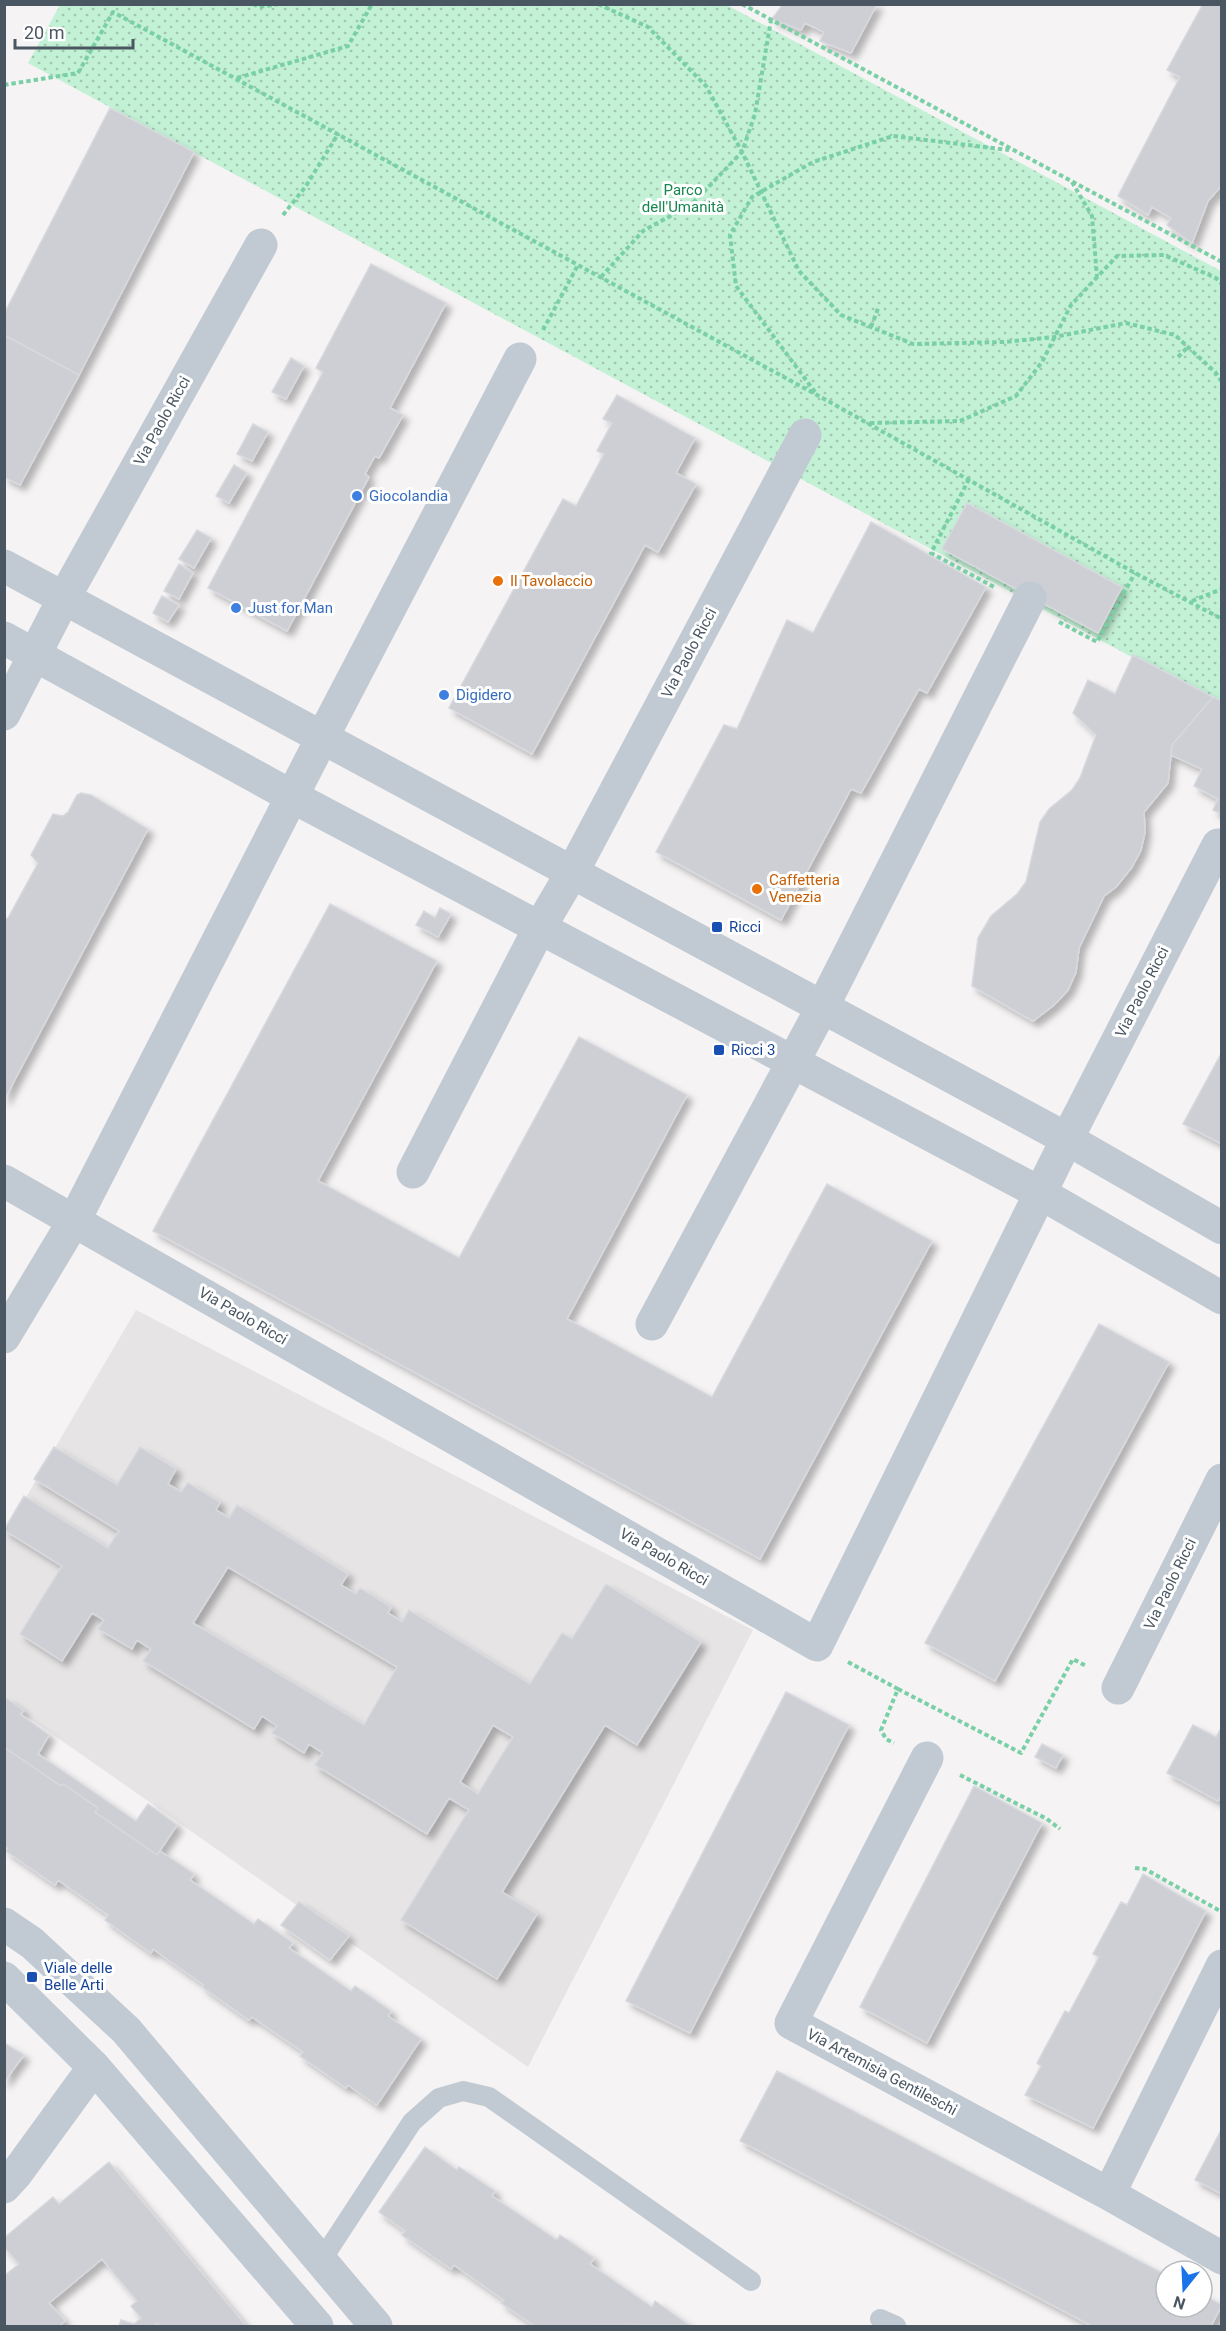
<svg xmlns="http://www.w3.org/2000/svg" width="1226" height="2331" viewBox="0 0 1226 2331" font-family="Roboto,sans-serif">
<style>
.education{fill:#e6e4e5}
.park{fill:url(#park-dots)}
.building{fill:#cdcfd5;stroke:#d7d9de;stroke-width:1.5;fill-rule:evenodd;filter:url(#shadow)}
.lines{fill:none;stroke-linecap:round;stroke-linejoin:round}
.path{stroke:#7ad0a6;stroke-width:4;stroke-dasharray:4.5 3;stroke-linecap:butt}
.service{stroke:#c1cad2;stroke-width:20}
.minor{stroke:#c1cad2;stroke-width:33}
.tertiary{stroke:#c1cad2;stroke-width:33}
.shop-dot{fill:#3f7fe0;stroke:#fff;stroke-width:2}
.food-dot{fill:#e8710a;stroke:#fff;stroke-width:2}
.transit-dot{fill:#1a4fb4;stroke:#fff;stroke-width:2}
.labels{text-anchor:middle;dominant-baseline:central;stroke-width:6;stroke-linejoin:round;paint-order:stroke}
.park-label{font-size:15px;fill:#17864f;stroke:#fff}
.street-label{font-size:15px;fill:#4a5661;stroke:#fff}
.shop-label{font-size:15px;fill:#366cbe;stroke:#fff;text-anchor:start}
.food-label{font-size:15px;fill:#c56008;stroke:#fff;text-anchor:start}
.transit-label{font-size:15px;fill:#164399;stroke:#fff;text-anchor:start}
</style>
<defs>
<pattern id="park-dots" width="8" height="8" patternUnits="userSpaceOnUse" patternTransform="scale(1.5)"><rect width="8" height="8" fill="#c3f1d5"/><path d="M2 2h.1M6 6h.1" fill="none" stroke="#a0c6b0" stroke-width="1.8" stroke-linecap="round"/></pattern>
<filter id="shadow"><feDropShadow dx="5.5" dy="5.5" stdDeviation="3" flood-color="#0004"/></filter>
</defs>
<rect width="100%" height="100%" fill="#f5f3f3"/>
<path class="education" d="M136,1310L753,1630L528,2067L5,1701V1533Z"/>
<path class="park" d="M60,5H727L1221,271V705L28,63Z"/>
<path class="building" d="M783,4H877L851,53L820,41L824,32L805,23L801,30L772,19Z
M1203,4H1222V185L1208,201L1192,243L1167,225L1171,218L1152,207L1148,215L1118,196L1180,77L1167,70Z
M110,108L194,152L79,375L4,335V314Z
M371,264L446,303L390,408L403,415L379,458L375,456L365,474L369,477L287,631L208,588L323,372L316,368Z
M4,335L79,375L20,485L4,477Z
M291,358L304,366L286,399L272,392Z
M617,395L695,438L676,473L696,484L658,552L645,545L532,754L449,708L563,499L576,506L604,454L597,451L612,423L603,419Z
M253,424L268,432L252,461L237,454Z
M234,465L247,473L229,503L216,496Z
M967,503L1122,587L1098,633L942,549Z
M871,522L986,587L927,693L919,689L861,793L851,789L781,920L656,852L724,725L737,729L787,620L813,633Z
M197,530L211,538L194,568L179,559Z
M179,564L193,573L179,599L164,591Z
M162,596L179,605L168,622L153,613Z
M1133,655L1213,697L1172,745L1168,783L1144,812L1145,832L1141,850L1132,867L1116,887L1104,896L1079,948L1076,972L1068,990L1054,1005L1033,1021L972,986L978,938L991,916L1017,894L1026,882L1040,822L1049,809L1072,790L1080,778L1096,735L1073,713L1088,680L1115,694Z
M1213,697L1222,701V814L1213,810L1218,799L1194,786L1202,769L1171,755L1172,745Z
M81,793L91,795L148,829L4,1100V919L8,918L38,863L31,855L53,814L63,816L68,812L77,795Z
M330,904L437,961L318,1181L459,1258L579,1037L687,1095L567,1319L712,1397L827,1184L932,1241L760,1559L153,1231Z
M440,908L451,914L438,937L416,925L424,911L435,918Z
M1222,1052V1144L1183,1124Z
M1099,1324L1169,1362L995,1681L925,1643Z
M54,1447L117,1485L140,1447L176,1469L168,1484L181,1492L188,1483L220,1502L216,1510L229,1518L237,1505L348,1574L341,1585L356,1594L360,1588L391,1607L388,1613L402,1622L409,1610L530,1684L562,1633L572,1639L606,1584L701,1642L637,1745L605,1725L502,1892L537,1914L497,1979L401,1920L469,1810L449,1798L427,1834L315,1765L323,1753L309,1744L304,1753L272,1733L277,1726L262,1716L254,1729L143,1661L151,1649L137,1640L132,1649L98,1629L104,1620L92,1613L62,1661L20,1634L62,1566L4,1530L24,1496L108,1548L119,1531L34,1479ZM228,1567L397,1667L364,1725L193,1623ZM493,1725L513,1737L478,1794L460,1782Z
M786,1692L849,1725L690,2033L626,2001Z
M6,1698L24,1711L20,1714L49,1735L38,1754L136,1821L148,1804L177,1825L157,1855L95,1812L98,1808L63,1784L61,1786L4,1747Z
M1193,1725L1216,1737L1222,1726V1794L1218,1801L1167,1773Z
M1042,1744L1063,1755L1056,1768L1035,1757Z
M4,1747L61,1786L63,1784L98,1808L95,1812L157,1855L160,1851L194,1874L190,1880L254,1924L258,1919L293,1943L289,1948L351,1991L355,1986L391,2011L388,2016L421,2039L377,2105L348,2085L346,2088L300,2056L303,2052L252,2017L249,2020L202,1987L204,1985L153,1949L151,1953L105,1920L108,1915L58,1880L55,1885L6,1851L8,1848L4,1846Z
M974,1786L1042,1823L927,2043L860,2007Z
M1143,1874L1206,1911L1093,2128L1025,2095L1041,2066L1037,2063L1065,2011L1069,2013L1099,1957L1093,1954L1121,1902L1127,1905Z
M299,1902L349,1936L330,1960L281,1925Z
M4,2043L24,2055L4,2082Z
M777,2071L1166,2275V2307H1202V2294L1222,2305L1211,2326H1092L740,2141Z
M1222,2128V2194L1195,2180Z
M425,2147L457,2170L459,2167L495,2191L492,2196L557,2240L560,2235L594,2258L590,2264L652,2307L655,2301L689,2325L535,2326L501,2303L504,2300L454,2265L451,2269L402,2235L405,2231L379,2212Z
M109,2162L157,2219L246,2326H160L157,2323L153,2326H119L121,2320L134,2324L141,2318L131,2306L137,2301L102,2259L49,2303L65,2321L59,2326H4V2276L19,2264L4,2247V2238L53,2197L59,2204Z"/>
<g class="lines">
<path class="path" d="M253,4L259,7L280,4
M598,4L648,27L706,86L742,152L799,271L841,315L913,344L1004,342L1054,337L1126,323L1175,335L1215,372L1222,382
M742,4L1222,262
M237,78L348,46L372,4
M4,85L78,73L113,12L828,401L1135,573L1222,619
M1072,182L1092,216L1097,277
M283,215L306,186L338,134
M601,277L643,231L692,204L742,152L755,114L771,20
M871,327L879,306
M543,330L578,265
M1178,357L1188,347
M815,392L736,286L730,235L752,197L813,162L893,136L1009,150
M870,423L960,421L1016,396L1042,362L1071,305L1117,256L1164,255L1216,278L1222,284
M969,479L931,553L994,587
M1192,601L1222,589
M1059,622L1097,642L1135,573
M848,1662L898,1689L881,1730L886,1739L894,1743
M898,1689L1021,1753L1073,1659L1086,1666
M960,1775L1047,1819L1060,1829
M1135,1868L1145,1869L1222,1912"/>
<path class="service" d="M321,2261L412,2122L439,2098L463,2091L489,2097L751,2281
M880,2319L896,2326"/>
<path class="minor" d="M4,714L64,598L261,245
M413,1172L540,927L573,871L805,435
M4,1181L817,1645L1067,1139L1218,845
M652,1324L823,1006L1030,598
M4,1337L75,1219L322,738L520,359
M1118,1688L1222,1480
M927,1758L791,2023L1109,2194L1222,2258
M4,2187L16,2174L94,2067
M1109,2194L1222,1966"/>
<path class="tertiary" d="M4,566L1067,1139L1222,1228
M4,638L293,797L1040,1193L1222,1298
M4,1924L32,1943L126,2030L376,2326
M4,1978L94,2067L317,2326"/>
</g>
<g class="shop-dot">
<circle cx="357" cy="496" r="6"/>
<circle cx="236" cy="608" r="6"/>
<circle cx="444" cy="695" r="6"/>
</g>
<g class="food-dot">
<circle cx="498" cy="581" r="6"/>
<circle cx="757" cy="889" r="6"/>
</g>
<g class="transit-dot">
<rect x="711" y="921" width="12" height="12" rx="3"/>
<rect x="713" y="1044" width="12" height="12" rx="3"/>
<rect x="26" y="1971" width="12" height="12" rx="3"/>
</g>
<g class="labels">
<g class="park-label">
<text x="683" y="190">Parco<tspan x="683" dy="17">dell'Umanità</tspan></text>
</g>
<g class="street-label">
<text transform="translate(162 421) rotate(-61)">Via Paolo Ricci</text>
<text transform="translate(689 653) rotate(-62)">Via Paolo Ricci</text>
<text transform="translate(1142 992) rotate(-63)">Via Paolo Ricci</text>
<text transform="translate(243 1316) rotate(30)">Via Paolo Ricci</text>
<text transform="translate(664 1557) rotate(30)">Via Paolo Ricci</text>
<text transform="translate(1170 1584) rotate(-64)">Via Paolo Ricci</text>
<text transform="translate(882 2072) rotate(28)">Via Artemisia Gentileschi</text>
</g>
<g class="shop-label">
<text x="369" y="496">Giocolandia</text>
<text x="248" y="608">Just for Man</text>
<text x="456" y="695">Digidero</text>
</g>
<g class="food-label">
<text x="510" y="581">Il Tavolaccio</text>
<text x="769" y="880">Caffetteria<tspan x="769" dy="17">Venezia</tspan></text>
</g>
<g class="transit-label">
<text x="729" y="927">Ricci</text>
<text x="731" y="1050">Ricci 3</text>
<text x="44" y="1968">Viale delle<tspan x="44" dy="17">Belle Arti</tspan></text>
</g>
</g>
<rect width="1226" height="2331" fill="none" stroke="#4a5661" stroke-width="12"/>
<g transform="translate(1184 2289) rotate(198)"><circle r="28" fill="#ffffff" stroke="#b7bbc0" stroke-width="1.5"/>
<path d="M0-4.5L10 22L0 15L-10 22Z" fill="#1a73e8"/>
<text y="-9" font-size="16" font-weight="bold" text-anchor="middle" fill="#4a5661">N</text>
</g>
<path d="M15 39v9h118v-9" fill="none" stroke="#4a5661" stroke-width="3"/>
<text x="24" y="39" font-size="18" fill="#4a5661" stroke="#ffffff" stroke-width="4.5" paint-order="stroke">20 m</text>
</svg>
